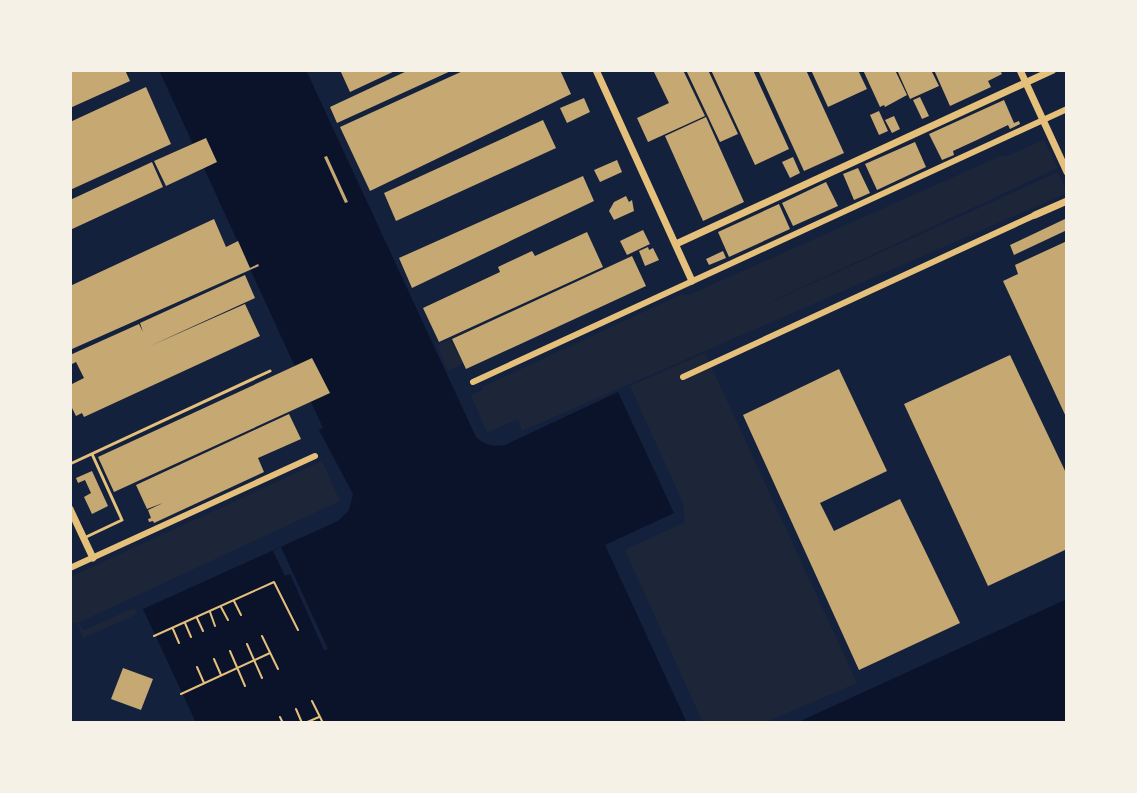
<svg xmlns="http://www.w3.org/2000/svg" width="1137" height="793" viewBox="0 0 1137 793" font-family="Arial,sans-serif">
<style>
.green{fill:#1d2539}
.water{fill:#0b132b}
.pier{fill:#14213d}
.building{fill:#c6a872}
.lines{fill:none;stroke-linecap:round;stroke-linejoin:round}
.path{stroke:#e5c07b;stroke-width:2}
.service{stroke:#e5c07b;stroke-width:3}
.minor{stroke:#e5c07b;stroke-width:6}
.tertiary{stroke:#e5c07b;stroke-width:7}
</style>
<rect width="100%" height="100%" fill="#14213d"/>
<path class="green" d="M1044,140L1058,168L745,314L1058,172L1067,193L522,431L518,419L487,433L471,395L483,390L482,387L682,294L689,295L1003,155L1005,157Z
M450,339L463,364L448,371L437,345Z
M705,353L857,683L763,723H703L625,550L685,522L683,503L630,386Z
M322,461L340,501L78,623L84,630L134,608L137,614L83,638L76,622L70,624V577Z"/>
<path class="water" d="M159,70H306L476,437C485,445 493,447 505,445L618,392L674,513L605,545L687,723H196L143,609L338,521L349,510L353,494L319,430L323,428Z
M1067,599V723H796Z"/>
<path class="pier" d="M281,547L328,649L324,650L290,574L285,576L273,551Z"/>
<path class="building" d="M70,70H125L130,81L70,108Z
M340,70H397L350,92Z
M409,70H453L337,123L330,107Z
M465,70H560L571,94L370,191L340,127Z
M653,70H683L705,116L648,142L637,118L669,103Z
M686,70H708L738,134L720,142Z
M711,70H753L789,149L755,165Z
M758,70H806L844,153L804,171Z
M811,70H858L867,89L828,107Z
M863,70H895L907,95L885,107L884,105L880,107Z
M897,70H931L939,86L910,99Z
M934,70H1000L1002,74L988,81L991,87L950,106Z
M146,87L171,144L70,190V122Z
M920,97L929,116L922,119L913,100Z
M584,98L590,112L567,123L560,108Z
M1004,100L1014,123L1019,121L1020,124L1010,129L1008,125L979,139L953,151L954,155L942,160L929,134Z
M879,111L888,131L879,135L870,115Z
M894,116L900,129L892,133L885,120Z
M706,117L744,202L703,221L665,136Z
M543,120L556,148L396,221L384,193Z
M206,138L217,162L166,186L154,161Z
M915,142L926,167L877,190L865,164Z
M327,156L348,202L345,203L324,157Z
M793,157L800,173L790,178L782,162Z
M617,160L622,172L600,182L594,170Z
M152,162L163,187L70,230V200Z
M858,168L870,193L854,200L843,174Z
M583,176L594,201L412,288L399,258Z
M826,182L838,206L793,226L782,203Z
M626,196L629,202L632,200L634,211L614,220L609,211L614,202Z
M779,204L790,229L729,257L718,232Z
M1067,218V230L1014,255L1010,245Z
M214,219L226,247L238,241L250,268L258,264L259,266L72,349L70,286Z
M643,230L650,244L627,255L620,241Z
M587,232L603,267L439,342L423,308L500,272L498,267L532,251L535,256Z
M1067,241V419L1003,281L1018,274L1015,265Z
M648,247L649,250L653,248L659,260L645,266L639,251Z
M723,251L726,258L709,265L706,259Z
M632,256L646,286L466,369L452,339Z
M245,275L255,298L150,346L245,304L260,336L84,417L82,413L76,416L70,404V385L84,378L76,362L70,365V355L139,324L143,332L140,323Z
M1010,355L1067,475V549L988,586L904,404Z
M312,358L330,393L114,492L98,457Z
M839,369L887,471L820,503L834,531L900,499L960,623L859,670L743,415Z
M289,414L301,439L258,458L264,472L154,523L153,521L149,522L148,519L151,518L148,510L163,503L147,509L136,485Z
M92,471L108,506L92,514L84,497L91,493L85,480L78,483L76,478Z
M123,668L153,679L141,710L111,699Z"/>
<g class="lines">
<path class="path" d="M234,601L241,615
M221,607L228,620
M210,612L215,626
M197,618L203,631
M185,623L191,637
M173,629L179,643
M154,636L274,582L298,630
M262,636L278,669
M247,644L262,678
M230,651L245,686
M214,659L221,675
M197,667L204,683
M181,694L270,653
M312,701L323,723
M296,709L302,723
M280,717L283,723
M305,723L319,717"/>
<path class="service" d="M70,464L270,371
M84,538L122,520L92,454"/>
<path class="minor" d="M683,377L1035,215
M473,382L1067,109
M70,568L315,456"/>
<path class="tertiary" d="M596,70L692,281
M1020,70L1067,172
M1035,215L1067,201
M676,244L1053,70
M70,509L93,558"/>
</g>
<rect width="1137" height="793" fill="none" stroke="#f6f1e7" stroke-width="144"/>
</svg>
